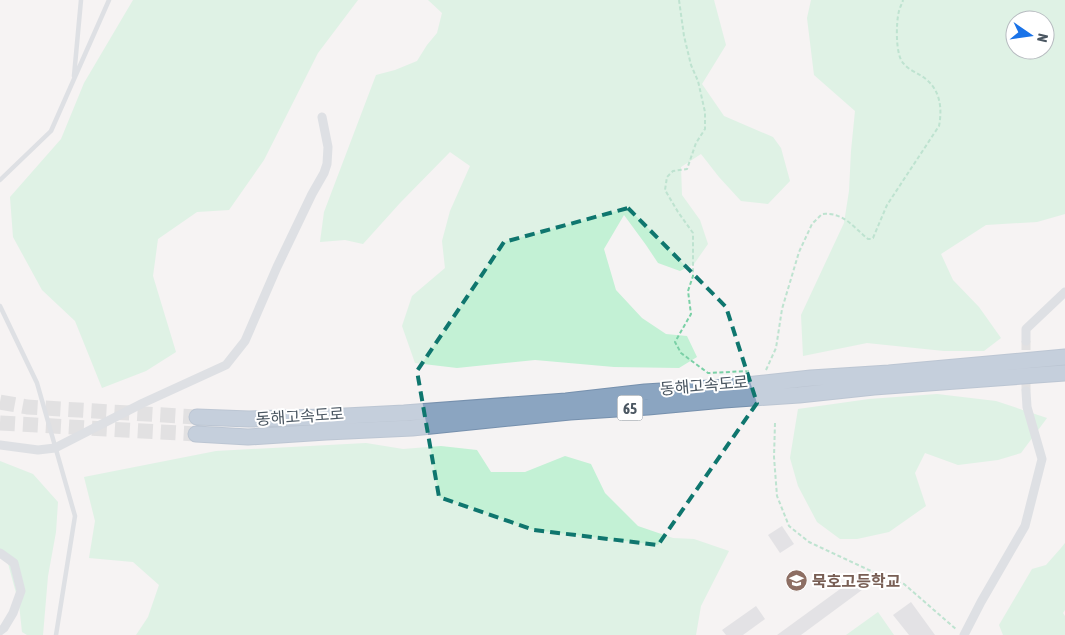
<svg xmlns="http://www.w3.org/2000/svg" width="1065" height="635" viewBox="0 0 1065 635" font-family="'Asap Condensed','Noto Sans KR',sans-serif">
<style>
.green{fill:#c3f1d5;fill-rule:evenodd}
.building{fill:#cdcfd5}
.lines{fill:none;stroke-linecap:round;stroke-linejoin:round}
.street-tunnel{stroke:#caccce;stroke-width:9;stroke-dasharray:9 4.5;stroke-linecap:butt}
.highway-tunnel{stroke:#caccce;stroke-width:15;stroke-dasharray:15 8;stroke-linecap:butt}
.highway-casing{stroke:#7690ad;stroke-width:17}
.path{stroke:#7ad0a6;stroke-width:2;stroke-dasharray:4 2.5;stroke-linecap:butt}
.lane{stroke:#c1cad2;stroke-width:4.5}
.street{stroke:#c1cad2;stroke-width:9}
.highway{stroke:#8ba5c1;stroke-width:15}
.marked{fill:none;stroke:#0f766e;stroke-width:4;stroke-dasharray:10 6;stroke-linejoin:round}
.labels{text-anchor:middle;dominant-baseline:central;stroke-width:4;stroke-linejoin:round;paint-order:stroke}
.shield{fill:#fff;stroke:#808990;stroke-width:1}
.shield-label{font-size:15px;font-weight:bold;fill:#4a5661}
.street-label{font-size:16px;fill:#4a5661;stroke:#fff}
.education-label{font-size:16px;font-weight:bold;fill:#785e54;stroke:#fff;text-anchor:start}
</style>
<rect width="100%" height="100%" fill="#f5f3f3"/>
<path class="green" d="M133,0H358L318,53L264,160L229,210L197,212L158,239L153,276L176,352L146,371L102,388L75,321L42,290L13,237L10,197L61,139L84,83Z
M428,0H714L726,45L702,84L724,116L773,137L781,148L790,181L768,204L741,201L719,177L701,154L681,167L682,195L700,220L708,244L694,264L680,271L658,263L646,245L624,215L604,249L616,290L642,318L666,334L687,336L697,357L679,368L614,367L535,360L457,368L415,363L402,326L412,296L445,268L442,241L450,211L470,166L450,152L400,203L363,244L345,240L320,242L324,212L376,75L395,70L417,61L427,45L437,33L442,13Z
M811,0H1065V214L1037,222L986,225L941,254L953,280L979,307L1001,338L984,351H944L867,343L803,356L801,315L844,223L849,191L851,151L855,111L814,75L807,18ZM1015,20H1045V50H1015Z
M937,394L996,401L1047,418L1021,453L998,460L958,465L925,453L915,473L926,506L889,532L857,539H840L817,522L798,486L790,458L798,409L869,399Z
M366,443L403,449L441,446L477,450L491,472H525L565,456L591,464L605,493L638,526L673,538L694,539L729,551L701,606L696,635H136L148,617L159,585L133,562L89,558L95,521L84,477L216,451Z
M0,461L33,474L58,502L56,532L48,576L43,635H27L22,632L19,604L6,556L0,550Z
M1065,543V610L1063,613L1065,616V635H1003L999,625L1032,569L1046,565L1061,548Z
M878,612L894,635H846Z"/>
<path class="building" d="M782,526L794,544L780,553L768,535Z
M858,576L866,587L801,635H777Z
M911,602L935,635H909L893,615Z
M756,606L765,619L743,635H726L722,630Z"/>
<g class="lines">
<path class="street-tunnel" d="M1026,341V391"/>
<path class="highway-tunnel" d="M0,402L27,407L197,417
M0,423L196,434"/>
<defs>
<path id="highway" d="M197,417L249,419L326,417L404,413L566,401L645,392L727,387L811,378L889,373L1065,357
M196,434L248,437L326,432L412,428L570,412L648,407L724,400L799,395L874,387L1065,373"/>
</defs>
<use href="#highway" class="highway-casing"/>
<path class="path" d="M679,0L684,36L691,65L698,81L705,112V129L696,143L687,169L673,171L667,177L665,190L678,212L693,233V276L688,291L691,314L675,342L681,353L708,373L749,371
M766,370L776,348L782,309L799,252L812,224L822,214C844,212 853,227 868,239H871L873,238L887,205L939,126C943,105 939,86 920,75C915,72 908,69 904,64C895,56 896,22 899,11C900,7 902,4 903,0
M775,423L774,457L777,496L789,526L809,542L886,578L904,584L957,630"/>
<path class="lane" d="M74,76L81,0
M0,180L51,131L109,0
M0,306L37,383L75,516L56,635"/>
<path class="street" d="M1026,341V329L1065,292
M0,445L38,450L55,448L143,403L226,365L245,341L277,267L312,194L324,173L327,164L328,147L322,117
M0,553L14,563L21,591L13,613L4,628L0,631
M964,635L981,602L1025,526L1042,459L1027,407L1026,391"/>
<use href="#highway" class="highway"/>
</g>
<path d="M0 0H1065V635H0ZM628,208L726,307L757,403L658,545L534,530L439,497L417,371L504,242Z" fill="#f5f3f3" fill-opacity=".55" fill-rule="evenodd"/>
<path class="marked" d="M628,208L726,307L757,403L658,545L534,530L439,497L417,371L504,242Z"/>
<defs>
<symbol id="school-disc" viewBox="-11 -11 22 22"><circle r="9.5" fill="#8d6e63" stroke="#fff"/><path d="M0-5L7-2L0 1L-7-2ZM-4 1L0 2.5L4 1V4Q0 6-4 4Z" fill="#fff"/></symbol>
</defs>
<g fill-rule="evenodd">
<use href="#school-disc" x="784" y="568" width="25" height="25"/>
</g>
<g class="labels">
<rect class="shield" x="617.5" y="395.5" width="25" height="25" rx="4"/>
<g class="shield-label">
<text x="630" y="408">65</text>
</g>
<g class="street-label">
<text transform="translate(704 385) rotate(-5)">동해고속도로</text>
<text transform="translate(300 416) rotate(-4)">동해고속도로</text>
</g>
<g class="education-label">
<text x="812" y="581">묵호고등학교</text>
</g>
</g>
<g transform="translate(1030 35) rotate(103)"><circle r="24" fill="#ffffff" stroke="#b7bbc0"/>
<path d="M0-4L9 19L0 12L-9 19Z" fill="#1a73e8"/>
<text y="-8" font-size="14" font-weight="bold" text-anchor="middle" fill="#4a5661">N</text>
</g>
</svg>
